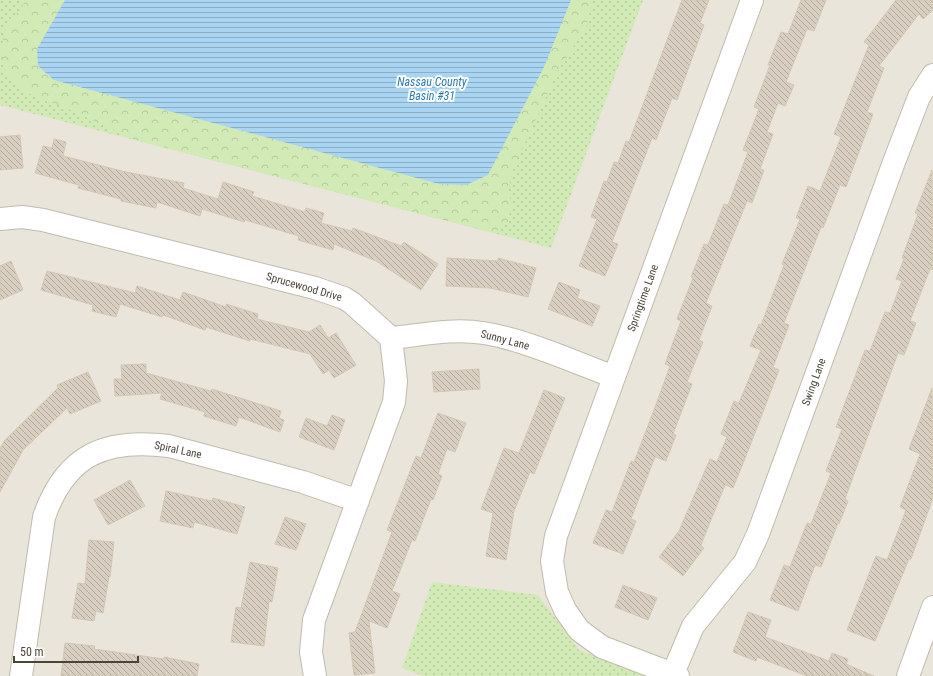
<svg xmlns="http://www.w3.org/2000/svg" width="933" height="676" viewBox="0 0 933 676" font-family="'Roboto Condensed',sans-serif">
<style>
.residential{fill:#eae5da}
.grass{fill:url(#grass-dots)}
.forest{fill:url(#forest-crowns)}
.water{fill:url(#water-rules)}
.building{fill:url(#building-back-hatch);stroke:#d3c7b4}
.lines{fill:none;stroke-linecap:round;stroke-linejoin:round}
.minor-casing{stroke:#c2bbae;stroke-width:24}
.minor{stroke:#fff;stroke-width:22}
.labels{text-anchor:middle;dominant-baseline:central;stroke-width:4;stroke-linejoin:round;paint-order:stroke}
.street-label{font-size:11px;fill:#4b4439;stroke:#fff}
.water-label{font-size:12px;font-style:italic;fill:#2e7ab2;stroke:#fff}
</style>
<defs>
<pattern id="grass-dots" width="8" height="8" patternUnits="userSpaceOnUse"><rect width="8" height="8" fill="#d2eab5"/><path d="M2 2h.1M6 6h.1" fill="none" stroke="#b6ca9c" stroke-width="1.8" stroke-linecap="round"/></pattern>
<pattern id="forest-crowns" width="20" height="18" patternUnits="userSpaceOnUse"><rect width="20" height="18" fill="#d2eab5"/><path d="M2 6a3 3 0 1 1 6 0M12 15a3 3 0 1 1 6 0" fill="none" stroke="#b6ca9c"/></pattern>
<pattern id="water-rules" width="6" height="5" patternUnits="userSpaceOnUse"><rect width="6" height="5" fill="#a9d4f2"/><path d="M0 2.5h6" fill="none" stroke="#8caec5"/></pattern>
<pattern id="building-back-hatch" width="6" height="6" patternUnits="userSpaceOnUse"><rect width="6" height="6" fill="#d8cfc1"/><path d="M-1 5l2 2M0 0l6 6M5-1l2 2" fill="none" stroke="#b1aa9e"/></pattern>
</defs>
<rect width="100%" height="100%" fill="#f6f3ec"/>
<path class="residential" d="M0,0H933V676H0Z"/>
<path class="grass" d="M0,0H643L551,248L0,105Z
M432,582L538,595L579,650L647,676H423L402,668Z"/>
<path class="forest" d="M26,0H65L37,49L488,175L544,67L571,0H593L586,27L558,71L514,167L508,191L512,204L508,222L494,233L132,139L73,111L27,93L7,75L0,52L5,31Z"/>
<path class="water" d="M65,0H571L544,67L488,175L466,185L439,184L54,80L38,66L37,49Z"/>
<path class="building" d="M682,0H709L700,23L704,25L677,100L672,98L656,140L652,138L612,242L618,244L605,276L579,266L597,219L591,217L604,181L607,182L614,162L618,163L626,141L629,142Z
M801,0H826L814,31L807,29L786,82L794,85L785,106L778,103L767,132L773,134L760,169L764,170L752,203L747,201L706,303L712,306L699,340L703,342L687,382L692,384L673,434L676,435L666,461L655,457L631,519L636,521L623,554L593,543L606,510L612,512L631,461L634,462L654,410L670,366L665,364L681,321L677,319L693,278L691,277L704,244L708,245L724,204L728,205L748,152L743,150L759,109L754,107L770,65H768L781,32L788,34Z
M896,0H933V10L923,19L919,14L879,66L884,68L867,112L873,114L846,187L840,185L823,228L821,227L784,323L789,325L773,367L779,370L750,446L733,488L725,485L701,545L704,548L683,576L659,557L679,531L710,459L717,462L727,437L721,434L734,401L739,403L761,350L750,346L759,324L761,325L784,265L782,264L800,219L796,218L808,186L820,191L841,137L834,134L869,45L864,42Z
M20,135L23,168L0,170V137Z
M54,139L66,142L63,156L126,172L184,183L183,188L218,199L223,182L254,192L252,196L305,212L306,208L324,213L321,223L352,231L353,228L401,246L404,242L438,264L421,290L376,261L334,244L333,250L298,240L299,236L245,220L244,222L202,209L200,216L157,202L156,208L121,201V199L78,188L79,185L35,173L43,146L52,148Z
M932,170L933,270L930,269L910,321L916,323L904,355L898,353L879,405L845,499L848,501L839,524L838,523L821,567L815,565L798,611L770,600L784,565L790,567L807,523L811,524L831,473L826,471L842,429L836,427L865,350L870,351L885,312L890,313L902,281L896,279L904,259L902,258L918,214L915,213Z
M447,258L498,261V258L536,268L528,297L490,288L446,286Z
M11,261L23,290L0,300V266Z
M47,271L135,293L137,286L180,300L183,292L226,307V304L258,314L257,319L309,332L320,325L328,338L336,333L356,365L334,378L329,370L323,374L310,354L250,339V341L206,327L205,330L163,315L162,317L120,304L116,317L92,311L93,305L41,290Z
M559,282L580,290L577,298L600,306L592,326L548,309Z
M146,364V373L211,391L212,389L281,411L279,418L284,420L280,432L239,417L236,426L204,416L205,412L160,399L162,393L115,396L114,379H122L121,365Z
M479,369L480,389L434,392L432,372Z
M88,372L101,401L70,414L67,408L23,450L0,492V448L5,440L58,388L57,385Z
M932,388L933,498L911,559H909L875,641L847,630L876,556L887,560L906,510L900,507L920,454L909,449Z
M544,390L565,398L534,474L530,472L514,511L506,560L486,556L493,513L481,509L504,448L519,453Z
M438,413L466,423L455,452L447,449L438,474L442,476L433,500L431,499L415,541L412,540L392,591L400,594L387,628L369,621L375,673L354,675L349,633L355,632L392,532L387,530L416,456L421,458Z
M332,415L345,420L334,450L299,437L306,418L327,426Z
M130,480L145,506L108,525L94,500Z
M166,491L212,501L213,498L245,507L237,534L194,522L193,528L160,521Z
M285,517L306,524L296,550L275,544Z
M89,540L114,542L110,577H109L103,613L96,611L94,621L72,618L78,583L85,584Z
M250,562L278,568L272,602L269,601L264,646L231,642L236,607L241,608Z
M623,585L657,598L648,620L615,607Z
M748,612L771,620L765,637L829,661L832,653L848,659L846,664L874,676H807L757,657L756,661L733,652Z
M65,643L95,646L94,649L164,659V657L199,664L197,676H61Z"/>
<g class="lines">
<defs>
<path id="minor" d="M0,219L22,217L43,220L315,288L344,298L352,303L391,338L396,381L394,402L314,620L311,652L315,676
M391,338C421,335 453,328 483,333C523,339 575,362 614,377
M21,676L44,517C66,454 106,438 169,446L303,482L358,501
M672,676L693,626L745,562L758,534L894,162L919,97L933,75
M678,676L602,647L579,630L565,610L557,592L552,561L556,536L752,0
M908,676L933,607"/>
</defs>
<use href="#minor" class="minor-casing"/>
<use href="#minor" class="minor"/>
</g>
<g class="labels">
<g class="street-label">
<text transform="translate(304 287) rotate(16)">Sprucewood Drive</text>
<text transform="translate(643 298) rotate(-70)">Springtime Lane</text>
<text transform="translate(505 340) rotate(15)">Sunny Lane</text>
<text transform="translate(814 382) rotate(-70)">Swing Lane</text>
<text transform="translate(178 450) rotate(12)">Spiral Lane</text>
</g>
<g class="water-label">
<text x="432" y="82">Nassau County<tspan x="432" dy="14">Basin #31</tspan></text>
</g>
</g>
<path d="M14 656v6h124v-6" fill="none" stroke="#4b4439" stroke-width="2"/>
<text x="20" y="656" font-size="12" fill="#4b4439" stroke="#ffffff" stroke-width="3" paint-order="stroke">50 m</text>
</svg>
